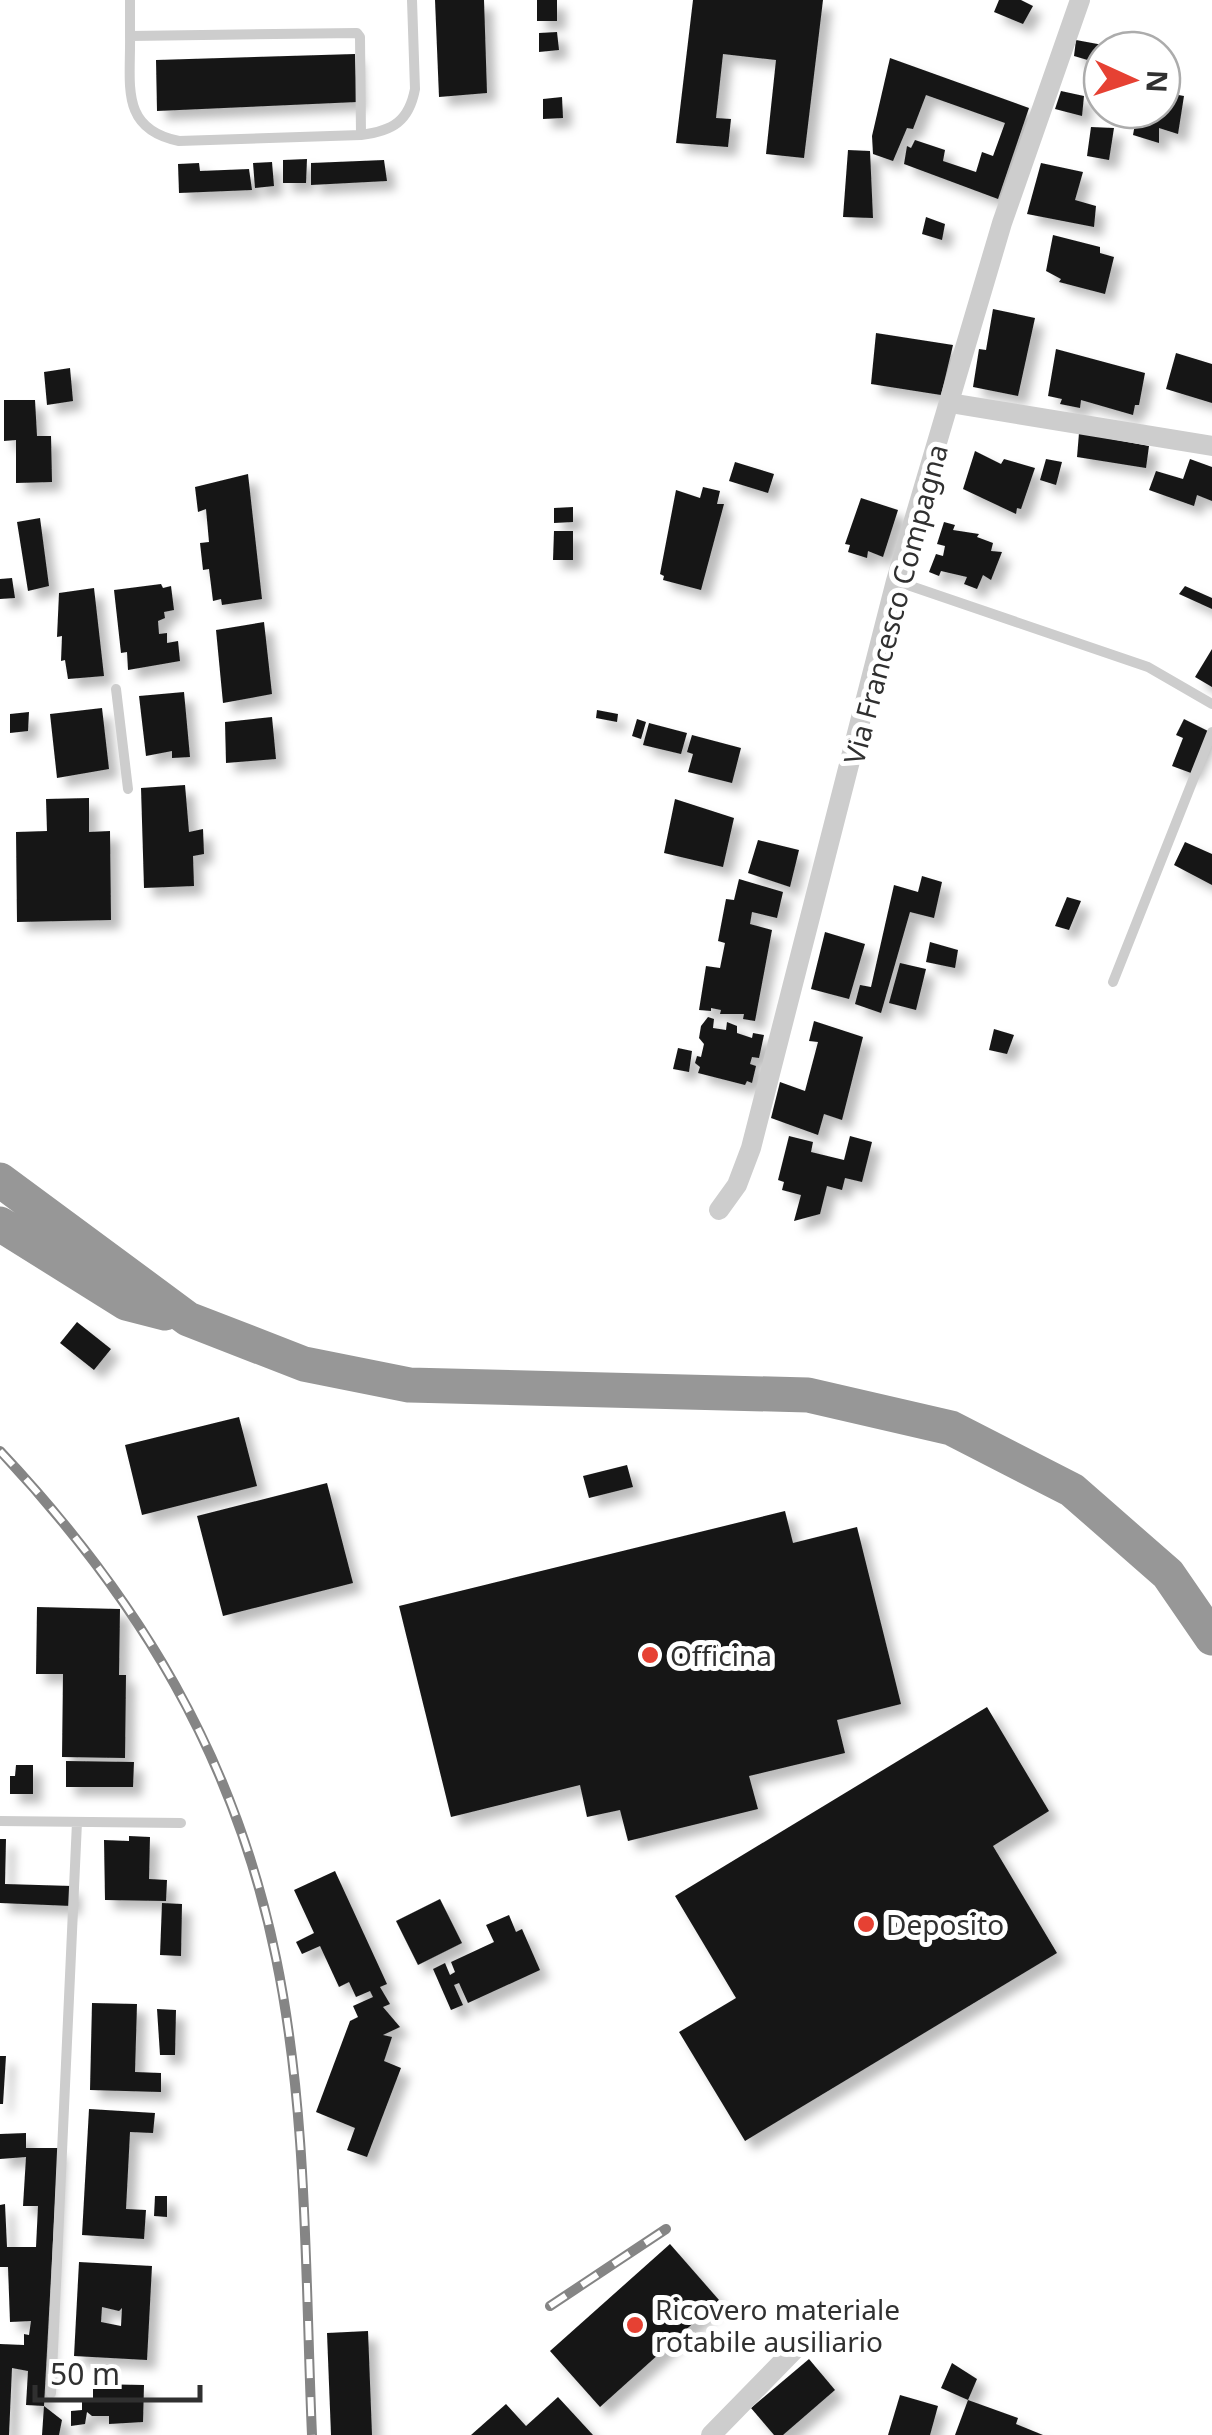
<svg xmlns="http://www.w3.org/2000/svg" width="1212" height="2435" viewBox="0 0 1212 2435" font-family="'Noto Sans',sans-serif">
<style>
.building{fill:#171717;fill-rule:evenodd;filter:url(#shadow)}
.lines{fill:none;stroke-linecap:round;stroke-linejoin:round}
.lane{stroke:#cdcdcd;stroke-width:10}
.street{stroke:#cdcdcd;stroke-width:20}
.highway{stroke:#979797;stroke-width:35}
.rail-casing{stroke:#858585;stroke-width:10}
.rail{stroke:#fff;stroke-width:6;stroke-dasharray:19;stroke-linecap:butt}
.poi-dot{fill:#e64133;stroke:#fff;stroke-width:4}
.labels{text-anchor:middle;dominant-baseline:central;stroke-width:10;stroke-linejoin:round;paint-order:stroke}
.street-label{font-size:28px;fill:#303030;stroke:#fff}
.poi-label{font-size:28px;fill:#303030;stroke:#fff;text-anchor:start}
</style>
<defs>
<filter id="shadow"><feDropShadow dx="9" dy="9" stdDeviation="5" flood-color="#0004"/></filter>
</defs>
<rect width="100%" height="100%" fill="#fff"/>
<path class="building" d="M435,0H484L487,93L439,97Z
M537,0H557V21H537Z
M693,0H823L804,158L766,154L776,60L723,54L716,118L731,119L728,147L676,143Z
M999,0H1021L1033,6L1023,24L994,12Z
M557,32L559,50L539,52V33Z
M1076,40L1103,45L1101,64L1074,56Z
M355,54L357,102L157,111L156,60Z
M890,58L1029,108L998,199L904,164L907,146L911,148L915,140L945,150L943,161L976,172L982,152L993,156L1005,123L926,95L913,129L907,128L893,161L873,154L872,136Z
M1061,91L1084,96L1082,116L1055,109Z
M1162,92L1184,96L1178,134L1159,128V143L1133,135L1135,124H1129L1132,110H1162Z
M562,97L563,118L543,119V99Z
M1091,127L1114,128L1109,160L1087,156Z
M848,150L870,151L873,218L843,217Z
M307,159L306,183H283V160Z
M384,160L387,181L311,185V163Z
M272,162L274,186L255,188L253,163Z
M199,163L200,171L249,169L252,190L179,193L178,164Z
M1041,163L1083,172L1075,200L1096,206L1094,227L1027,214Z
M926,217L945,224L942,240L922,234Z
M1053,235L1100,247V253L1114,257L1105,294L1059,282L1061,279L1046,271Z
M993,309L1035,318L1018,396L973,387L979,349L986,350Z
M876,333L953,345L941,395L871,384Z
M1056,349L1145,373L1139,405H1135L1133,415L1081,400L1080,408L1060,404L1062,399L1048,396Z
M1176,353L1212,364V403L1166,389Z
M70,368L73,401L47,405L44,372Z
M4,400H35L37,436H51L52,482L16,483V440L4,441Z
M1079,433L1149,446L1146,468L1077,457Z
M975,451L1001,464L1004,459L1035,468L1021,509L1017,508L1016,514L963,489Z
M1046,459L1062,462L1056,485L1040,480Z
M1190,459L1212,467V501L1197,495L1194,506L1149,490L1156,471L1183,479Z
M735,462L774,474L768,493L729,481Z
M248,474L262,599L222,605L221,599L213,601L209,569L203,570L200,543L209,542L206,509L198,512L195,487Z
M703,487L720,491L717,504H724L701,590L663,580L664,576L660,574L676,490L700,498Z
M861,498L898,510L883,557L868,551L867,558L848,552L850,545L845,544Z
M573,507V522L554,523V508Z
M40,518L49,586L28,591L17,522Z
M944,522L955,525L953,530L979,534L977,537L993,543L991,551L1002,552L991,580L983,575L977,589L964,584L967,577L941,571L939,576L929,572L936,554L943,556L945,546L937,544Z
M554,531H573V560H553Z
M12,578L15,598L0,599V579Z
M161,584L163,588L171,586L174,610L164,612L165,618L158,621L159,634L167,633V643L178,641L180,661L128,670L127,652L121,653L114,590Z
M1185,586L1212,598V609L1179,594Z
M94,588L104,676L68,679L65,660L61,661L62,636L57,637L59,593Z
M264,622L272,694L223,703L216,630Z
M1212,649V687L1195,677Z
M184,692L190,757L172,758V751L146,756L139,696Z
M102,708L109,769L57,778L50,714Z
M597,710L618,714L617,722L596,718Z
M29,712L28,731L10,733V714Z
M272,717L276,759L226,763L225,722Z
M637,719L646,722L641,739L632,736Z
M1184,719L1210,732L1191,773L1172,766L1183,738L1176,735Z
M649,723L687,733L681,754L643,745Z
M692,735L741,748L732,783L688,772L693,754L687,752Z
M185,785L189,832L203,829L204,854L193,856L194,886L144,888L141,788Z
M89,798V832L110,831L111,920L17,922L16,832L47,831L46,799Z
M675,799L734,818L723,867L664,853Z
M758,840L799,850L790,887L748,873Z
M1185,842L1212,854V885L1174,865Z
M922,876L942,882L934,918L910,912L881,1013L855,1004L860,985L871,987L894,885L918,892Z
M739,879L783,892L777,918L752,912L750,924L772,930L755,1021L743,1019L744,1014H720L721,1010L711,1008V1011L699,1010L706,966L720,968L725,943L718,941L726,899L734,900Z
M1067,897L1081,901L1069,930L1055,926Z
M825,932L865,944L849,999L811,989Z
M930,942L958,950L955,968L926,962Z
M900,963L926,969L916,1010L889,1003Z
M708,1017L714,1019L713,1028L726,1030L727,1022L737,1026V1033L752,1038L753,1033L764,1035L759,1058L752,1057L750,1064L756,1066L752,1083L747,1081L745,1085L698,1073L700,1067L695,1063L697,1056L701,1057L704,1044L699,1038L701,1026Z
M814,1021L863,1037L842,1120L824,1114L818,1135L771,1118L780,1082L805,1091L818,1042L809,1041Z
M994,1029L1014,1035L1007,1054L989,1050Z
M678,1048L692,1051L689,1072L673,1069Z
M789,1136L813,1142L811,1152L844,1160L850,1136L872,1142L862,1182L845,1178L842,1190L827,1186L820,1214L794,1221L801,1195L782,1190L784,1182L778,1180Z
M77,1322L111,1349L94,1370L60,1343Z
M239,1417L257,1486L142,1515L125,1445Z
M627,1465L633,1487L589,1498L583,1476Z
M327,1483L353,1583L223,1616L197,1516Z
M785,1511L793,1543L857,1527L901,1704L837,1720L845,1753L749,1776L758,1809L628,1841L620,1810L587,1817L580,1785L451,1817L399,1606Z
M37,1607L120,1609L119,1675H126L125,1758L62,1757L63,1674H36Z
M987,1707L1049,1811L993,1846L1057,1953L745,2141L679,2032L736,1998L675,1896Z
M66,1761L134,1762L133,1787H66Z
M16,1765H33V1794H10V1776H15Z
M129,1836L150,1837L149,1879L167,1880L166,1901L105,1900L104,1840L129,1841Z
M0,1839H6L5,1884L72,1886V1906L0,1903Z
M335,1871L387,1984L380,1987L390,2004L383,2007L400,2027L383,2035L392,2037L384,2061L401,2068L367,2157L347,2150L355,2128L316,2112L350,2021L358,2017L353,2006L373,1997L370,1991L356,1997L349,1982L339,1987L320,1946L302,1954L296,1942L314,1933L294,1890Z
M440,1899L462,1943L418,1965L396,1921Z
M162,1903L182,1904L181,1956L160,1955Z
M509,1915L516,1932L522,1929L540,1970L468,2003L459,1983L454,1985L463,2005L451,2010L433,1969L445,1963L450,1975L455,1972L451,1962L494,1942L486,1925Z
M92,2003L137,2004L135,2072L161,2073V2092L90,2090Z
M157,2009L176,2010L175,2055H160Z
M0,2056H6L3,2104H0Z
M89,2109L155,2113L153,2133L130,2132L126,2209L146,2210L144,2239L82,2235Z
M26,2133V2148H58L44,2406L26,2405L28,2371L12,2368L9,2435H0V2344L24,2345V2334L29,2335L31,2321L10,2322L8,2267H0V2205L5,2204L7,2247H36L38,2206H23L26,2157L0,2159V2134Z
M155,2196H167V2217L154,2216Z
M670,2244L719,2300L600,2407L550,2351Z
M79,2262L152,2266L147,2360L74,2356ZM102,2307L119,2311L122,2308L121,2326L101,2322Z
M368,2331L372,2435H331L327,2333Z
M809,2359L835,2390L783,2435H774L751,2408Z
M952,2363L977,2379L968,2400L941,2388Z
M93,2384L144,2385L143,2422L109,2424V2416H92L87,2412L85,2424L71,2426V2411L82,2410V2399H93Z
M900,2395L938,2406L930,2435H888Z
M558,2397L593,2435H471L506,2404L526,2426Z
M968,2400L1018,2418L1016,2424L1043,2435H955Z
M44,2406L62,2420L59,2435H42Z"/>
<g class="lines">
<path class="lane" d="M130,0V36L357,33L360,37L361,135C393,131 409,121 415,89L412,0
M130,36C131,84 119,129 179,141L361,135
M896,581L1148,667L1212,704
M116,689L128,789
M1113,982L1212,732
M0,1821L181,1823
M51,2393L77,1822"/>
<path class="street" d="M950,403L1212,446
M719,1210L737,1185L751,1148L896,581L1002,223L1080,0
M711,2435L800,2344"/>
<path class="highway" d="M0,1180L188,1319L304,1364L409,1385L808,1395L951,1428L1072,1490L1168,1574L1212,1638
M0,1224L126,1303L165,1313"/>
<defs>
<path id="rail" d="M0,1451C139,1599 235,1757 276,1958C308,2113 305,2277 312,2435
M550,2306L666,2229"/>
</defs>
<use href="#rail" class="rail-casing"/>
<use href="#rail" class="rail"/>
</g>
<g class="poi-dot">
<circle cx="650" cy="1655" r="10"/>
<circle cx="866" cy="1924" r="10"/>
<circle cx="635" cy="2325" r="10"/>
</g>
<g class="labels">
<g class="street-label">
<text transform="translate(895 604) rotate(-75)">Via Francesco Compagna</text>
</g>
<g class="poi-label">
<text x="670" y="1655">Officina</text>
<text x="886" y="1924">Deposito</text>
<text x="655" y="2309">Ricovero materiale<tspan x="655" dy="32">rotabile ausiliario</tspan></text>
</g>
</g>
<g transform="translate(1132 80) rotate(93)"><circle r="48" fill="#ffffff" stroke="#acacac" stroke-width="2.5"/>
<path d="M0-8L18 38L0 25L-18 38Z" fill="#e64133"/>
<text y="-15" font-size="28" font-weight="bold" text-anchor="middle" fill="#303030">N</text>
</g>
<path d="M35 2385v15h165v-15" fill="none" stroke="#303030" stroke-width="5"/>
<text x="50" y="2385" font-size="30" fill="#303030" stroke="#ffffff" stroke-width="8" paint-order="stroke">50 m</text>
</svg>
